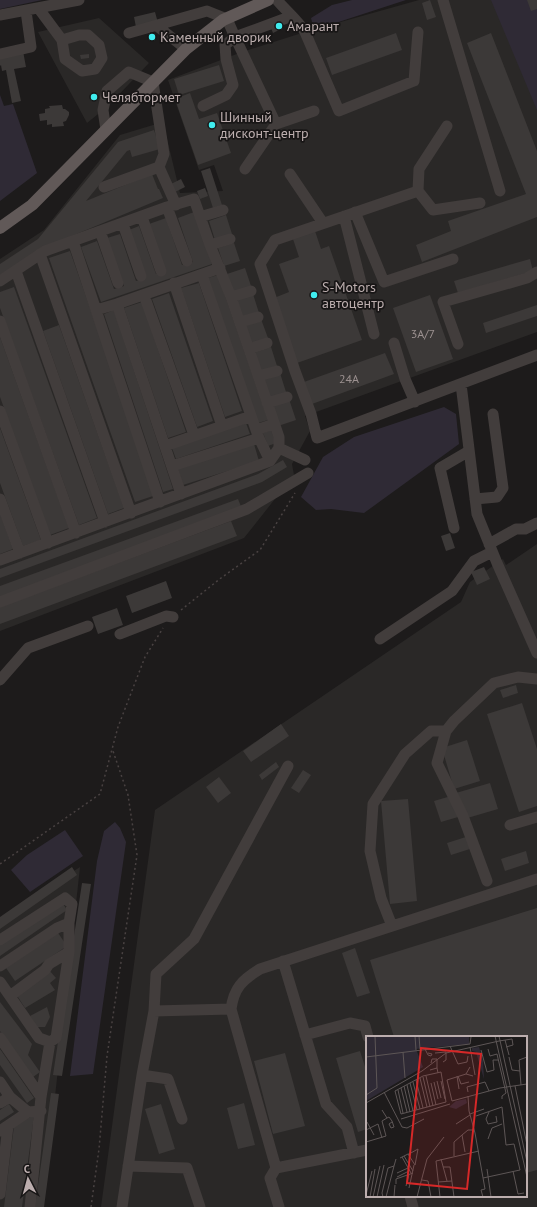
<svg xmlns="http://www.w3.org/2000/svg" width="537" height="1207" viewBox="0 0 537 1207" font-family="'PT Sans',sans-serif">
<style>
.built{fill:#2a2827;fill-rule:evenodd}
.green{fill:#2f2a35}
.building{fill:#3c3938}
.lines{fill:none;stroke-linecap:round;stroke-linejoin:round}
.path{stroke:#494242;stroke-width:1.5;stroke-dasharray:2 3;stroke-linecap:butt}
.minor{stroke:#423d3c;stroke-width:11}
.major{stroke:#615958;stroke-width:12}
.poi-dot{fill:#40edef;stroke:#181616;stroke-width:1.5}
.labels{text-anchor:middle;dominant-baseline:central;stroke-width:3.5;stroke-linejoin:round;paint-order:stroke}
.number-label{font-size:12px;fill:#9c9190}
.poi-label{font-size:14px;fill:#bcaeae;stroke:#181616;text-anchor:start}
.inset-road{fill:none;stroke:#5d5656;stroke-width:1}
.view{fill:#d62828;fill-opacity:0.15;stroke:#d62828;stroke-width:2}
.inset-edge{fill:none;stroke:#bcaeae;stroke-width:2}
</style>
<rect width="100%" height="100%" fill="#1d1b1b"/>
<path class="built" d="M419,0H537V332L305,416L310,431L292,464L294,475L244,538L0,631V259L44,230L120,135L163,122L180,193L223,191L214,165L199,170L168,80L242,52L305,32Z
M99,18L149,63L108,106L87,123L38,32Z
M537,544V1207H101L155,810L461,602L470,582L497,563L503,559L506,565ZM367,1037H526V1196H367Z
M80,867L43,1207H0V919Z"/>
<path class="green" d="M0,0H42L0,9Z
M352,0H406L314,30L311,18L332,5Z
M491,0H536L537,3V110Z
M0,95L4,106L13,104L37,173L0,201Z
M444,407L456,414L459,444L364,513L331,509L316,510L301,497L323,457L354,437Z
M115,822L120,828L126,842L93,1074L70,1076L97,861L104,831Z
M65,830L83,856L30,892L11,870L27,855Z"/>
<path class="building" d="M430,0L436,17L427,20L422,3Z
M527,0H537V9L531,11Z
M155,12L158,23L136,27L134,17Z
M281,23L283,28L273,33L271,28Z
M396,33L402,50L332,75L326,58Z
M491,33L537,151V217L422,262L416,245L451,231L448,221L526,194L467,43Z
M23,51L26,67L14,69L21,101L12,103L6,70L2,71L1,65L0,66V58Z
M89,54V58L81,59L80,55Z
M219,65L224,81L179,95L174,79Z
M190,93L199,119L217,113L231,153L198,165L175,99Z
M62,105L63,109H65L69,112V115L66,121L63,122L64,126L52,127V124L47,125V120L40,121L39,114L45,113V109L50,108L49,106Z
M154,130L160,149L132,157L130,150L127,151L86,201L152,174L158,189H159L163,198L43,248L0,276V264L38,239L118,142Z
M210,168L222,205L213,208L201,171Z
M181,179L185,187L175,192L171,184Z
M205,188L208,196L200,199L197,191Z
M194,212L212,264L101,302L81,247L97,241L114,289L124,286L107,238L120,234L136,281L145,278L129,230L139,226L156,274L166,271L149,224L166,218L182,265L193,262L178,218Z
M226,215L232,234L215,240L209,221Z
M314,228L321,249L329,246L362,340L297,363L274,298L289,292L279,264L299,257L292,236Z
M234,243L240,261L224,266L218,248Z
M70,251L156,495L135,502L49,258Z
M530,259L533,271L458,293L454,281Z
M245,268L251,286L234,292L227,274Z
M218,275L268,420L258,423L208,278Z
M199,283L242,411L225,417L181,288Z
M14,287L97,518L79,525L0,308V292Z
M169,293L213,421L197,427L152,299Z
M253,294L259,313L243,318L237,300Z
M430,295L453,359L416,372L393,308Z
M142,302L186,432L168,438L124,308Z
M537,305V316L486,333L483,323Z
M114,310L173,489L163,492L104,314Z
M261,319L268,338L252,344L245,325Z
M59,325L124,508L108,514L43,331Z
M0,337L69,528L50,535L0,397Z
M271,347L277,366L261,371L254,353Z
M385,353L394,374L312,404L304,382Z
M280,373L286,392L270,398L263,379Z
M289,399L296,420L278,426L271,406Z
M246,423L250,434L176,459L172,448Z
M0,428L41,540L23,546L0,483Z
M271,430L276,443L268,446L263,433Z
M254,444L259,461L183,485L178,469Z
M283,460L287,467L262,482L0,578V569L258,474Z
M238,499L242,509L0,597V586Z
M0,513L13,549L0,554Z
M231,521L237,536L0,624V607Z
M450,533L455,548L446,551L441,536Z
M484,567L490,579L477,585L471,572Z
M166,581L172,598L132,613L126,596Z
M117,608L123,625L98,634L92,617Z
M516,685L518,693L503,698L500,690Z
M522,703L537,749V806L519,812L487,714Z
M281,724L289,736L251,762L243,751Z
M467,740L480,781L454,789L442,748Z
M276,762L279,767L262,780L259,775Z
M303,770L311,775L299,793L291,788Z
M219,777L231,793L218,803L206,787Z
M490,783L498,809L464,819L456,793Z
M451,796L458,817L441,822L434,801Z
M408,799L417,901L390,904L381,801Z
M469,836L473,848L451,855L447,843Z
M526,851L529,863L505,871L501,859Z
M72,867L77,875L0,929V917Z
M82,883L91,884L62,1076L53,1075Z
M62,902L67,910L0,956V945Z
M537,908V1170L526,1173V1037H449L448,1035L443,1037H394L370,960Z
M56,930L67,946L15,981L4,965Z
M355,948L370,993L357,997L342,953Z
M49,970L56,978L50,983L55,990L25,1008L16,994Z
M0,1002L32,1044L28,1055L40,1072L33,1077L0,1031Z
M47,1007L50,1017L45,1027H37L30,1016Z
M0,1049L34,1098L27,1103L0,1065Z
M360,1051L367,1073V1129L358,1132L336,1058Z
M285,1053L305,1126L273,1134L254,1061Z
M51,1093L59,1094L44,1207H35Z
M244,1103L255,1145L238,1149L227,1108Z
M9,1104L14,1112L0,1121V1110Z
M161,1104L175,1149L159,1154L145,1109Z
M34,1116L22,1207H4L14,1126L23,1119Z"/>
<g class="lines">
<path class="path" d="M181,610L221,578L260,550L295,493
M0,864L100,794L118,727L128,701L145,657L163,628
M91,1207L99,1149L107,1056L137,855L128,795L113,751"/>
<path class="minor" d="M277,0C286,11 298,20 305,32L339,111L414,81L418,32
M443,0L500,191
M39,9L62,40L65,59L82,71L95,69L102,58L99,45L88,35H79L62,40
M0,15L79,0
M157,26L186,49
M129,33L207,11L227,19L235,37L225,45L226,59L233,85L226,95L203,106
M1,54L31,47L26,11
M276,124L235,37L292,16
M447,126L419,169L418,191L433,210L480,203
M106,130L103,110L107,91L129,72L153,82L164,154L159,167
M245,169L276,124L314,111
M290,174L323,223
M104,187L159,167L176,205
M418,191L275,240L260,264L295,371L311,414L317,438L537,355
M167,207L187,261
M355,212L384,282L453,259
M344,216L374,334
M142,217L161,271
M200,217L223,210
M123,224L141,276
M100,231L118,283
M73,241L160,502
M210,245L230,239
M40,254L131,513
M16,271L105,522
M202,275L256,430
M0,281L45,251L167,207L194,199L210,245L231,297L279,437V448L270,461L0,560
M174,283L222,426
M144,295L194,435
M231,297L251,291
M117,304L181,494
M96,310L117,304L220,268
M0,321L76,533
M240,322L258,317
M394,343L405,379L415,402
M458,344L443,302L527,278L537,272
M249,349L267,343
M258,376L277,371
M461,384L477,514L497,563L537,653
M267,403L287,397
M0,411L48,543
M259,438L270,461
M165,446L251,416
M279,448L305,460
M172,466L259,438L256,430L274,424
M0,499L20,553
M475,499L497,497L503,488L493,414
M454,528L440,468L469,451
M489,544L516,529H525L537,523
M0,602L247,509L308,473
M120,634L166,616L173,617
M380,639L452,591L474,561L492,552
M0,680L28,648L88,626
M510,825L537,817
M487,881L463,816L437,763L446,731L454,721L494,683L518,677L537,679
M392,926L381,898L370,851L373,804L405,754L431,731H446
M0,940L65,898L72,904L69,923V952L56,1038L50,1042L39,1038L0,982
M283,961L326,1104L347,1127L354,1153
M0,966L57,928L69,923
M10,996L45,970L49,964L69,952
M154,1011L231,1009
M305,1035L350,1023L365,1026L368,1037
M0,1038L41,1097
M142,1075L168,1079L182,1119
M0,1082L10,1097L28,1112
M0,1103L10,1097
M0,1131L28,1112L41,1111
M128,1166L187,1168L200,1207
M276,1168L367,1150
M0,1194L8,1126
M410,1196L413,1207
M30,1207L41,1097L50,1042
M122,1207L142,1075L154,1011L156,974L194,939L288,766
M279,1207L270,1178L276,1168L231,1009C234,988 242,980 260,969L537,879"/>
<path class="major" d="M0,228L32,205L186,49L223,20L268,0"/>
</g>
<g class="poi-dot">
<circle cx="279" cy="26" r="4"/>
<circle cx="152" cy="37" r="4"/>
<circle cx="94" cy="97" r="4"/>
<circle cx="212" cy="125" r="4"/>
<circle cx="314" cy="295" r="4"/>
</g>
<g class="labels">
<g class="number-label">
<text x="423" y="333">3А/7</text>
<text x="349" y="378">24А</text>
</g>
<g class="poi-label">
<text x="287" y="26">Амарант</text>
<text x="160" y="37">Каменный дворик</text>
<text x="102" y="97">Челябтормет</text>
<text x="220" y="117">Шинный<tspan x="220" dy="16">дисконт-центр</tspan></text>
<text x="322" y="287">S-Motors<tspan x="322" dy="16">автоцентр</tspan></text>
</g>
</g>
<g transform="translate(366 1036)">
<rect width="161" height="161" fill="#1d1b1b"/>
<path d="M0,0H105L103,1V8L50,13L57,31L0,65ZM113,11L117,25L118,43L110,16L106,15V12ZM100,63L101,67L90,73L83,71L90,65Z" fill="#2f2a35"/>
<path class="inset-road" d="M49,0L50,14M53,0L54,13M129,0L161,141M133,0L161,126M139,4L143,19M133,5L146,3L147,9L140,11M84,10L92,28L101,26L102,20M104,11L109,39M59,13L62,19L65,20L66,18L62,17M122,13L124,20L131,18L140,57L136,60V63M115,14L121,36L128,34L127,24H132M37,16L39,42M69,17L80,16V24L77,26M0,21L104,8L105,1M143,21L146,34L154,35M65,27L66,23H71V32M104,31L100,38L107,40M64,34L71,32L72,37M75,36L80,66L35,78L29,55L57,40ZM100,38L81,44L86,65L134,52L161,48M60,40L67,70M91,40L93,53M92,40L95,48L103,46M57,41L64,71M54,42L61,71M50,44L57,72M71,45L75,62M75,45L79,63M47,46L54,73M68,46L72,63M44,47L51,74M65,47L70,69M41,49L47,75M155,49L153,24L161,21M38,50L44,76M149,50L161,109M35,52L41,76M32,54L37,77M18,56L36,91L41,92L58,83M102,56L101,51L119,46L123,55M0,59L11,52L9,0M102,60L103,75L109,97L119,153L115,154L117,161M0,67L56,35L80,17L133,5M123,76L120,83L122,88L131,86L130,80M104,78L118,73M110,80L136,71L140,109L148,108L154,134L117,142M21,82L23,81L26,85L28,91L25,92L23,88L26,86M35,83L84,68M1,86L8,99M90,88L104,79M0,94L12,88L16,102M0,101V117M122,103L126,92L136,88M0,106L20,100L16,85L21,82L16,74M99,116L96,99L102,94H108M38,120L47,135M88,120V106L96,99M36,121L45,137M34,122L42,118H43L52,113L49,129L42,118M75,123L81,145M77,131H84L88,161M121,133L125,161M147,135L152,158L158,157M31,137L42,132M31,141L43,135M56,144L62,145L65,161M72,146L86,145M30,148V143L47,137M40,150L43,138M43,152L48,129M0,159L6,135M4,161L9,133M7,161L14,130M11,161L18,129M17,161L16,157L22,132L28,130L30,123M20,161L28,130M28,161L29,149M51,161L61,123L78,101M74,161L70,125L113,115"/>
<path class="view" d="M55,12L115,18L101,153L41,147Z"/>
<rect width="161" height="161" class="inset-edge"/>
</g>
<g transform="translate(28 1179) rotate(354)" stroke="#181616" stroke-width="3" paint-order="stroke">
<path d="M0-3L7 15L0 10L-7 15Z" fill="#bcaeae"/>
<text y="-6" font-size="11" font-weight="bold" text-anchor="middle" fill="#bcaeae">С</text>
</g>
</svg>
